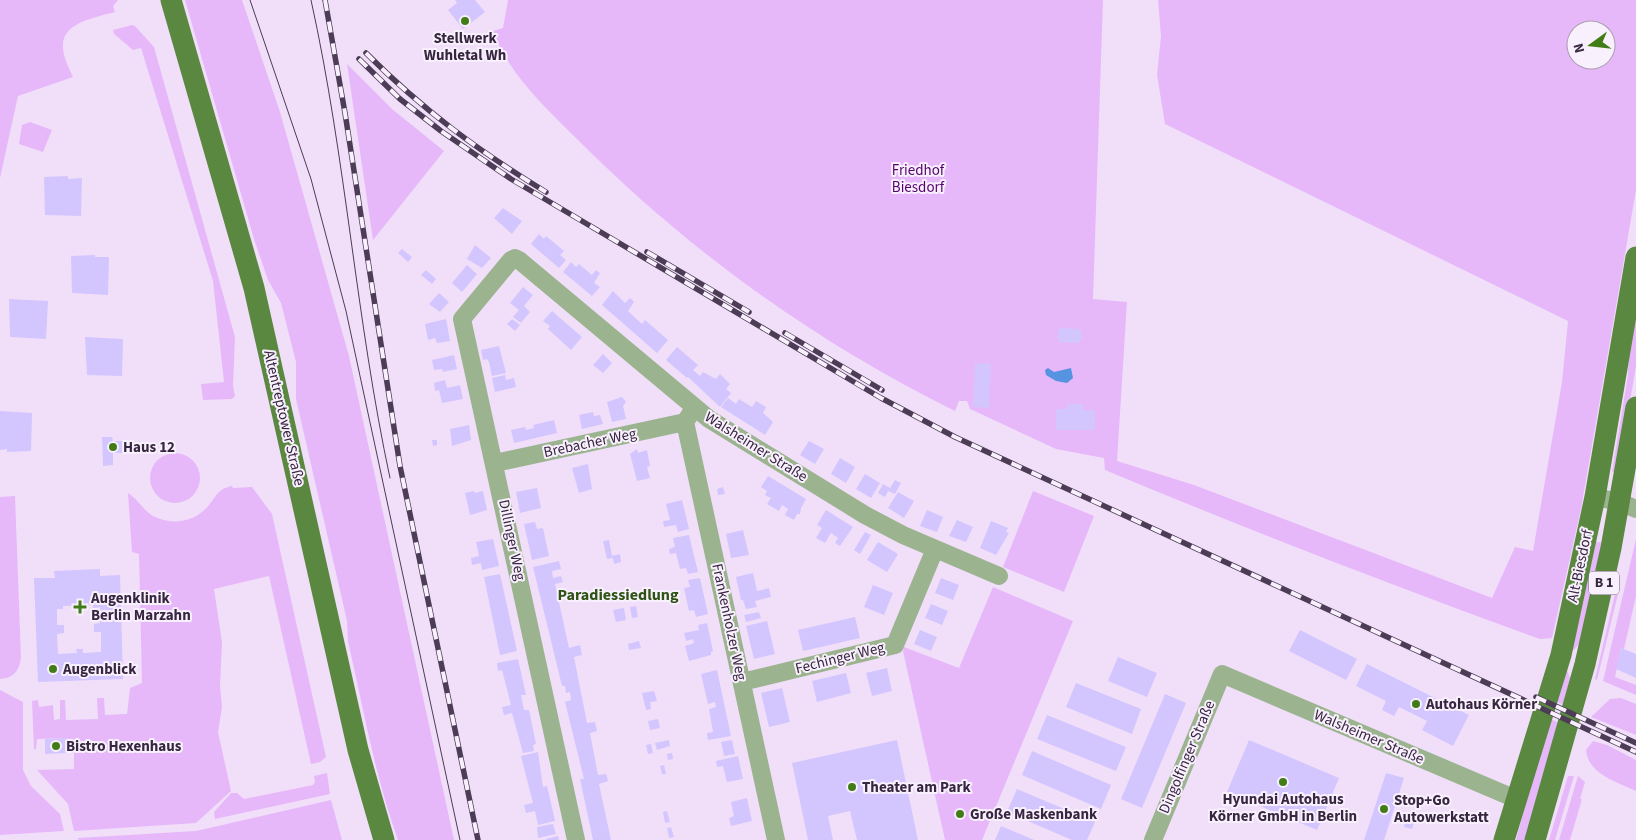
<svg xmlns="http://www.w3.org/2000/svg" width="1636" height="840" viewBox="0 0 1636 840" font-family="'Source Sans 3',sans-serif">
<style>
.green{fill:#e6b8fa;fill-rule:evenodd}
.water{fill:#5693e1}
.building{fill:#d3c5fe;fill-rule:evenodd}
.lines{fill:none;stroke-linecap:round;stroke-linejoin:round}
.minor{stroke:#9bb48f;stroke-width:18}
.major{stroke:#5b8841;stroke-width:21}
.tram{stroke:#4d3c55;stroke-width:1}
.rail-casing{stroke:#4d3c55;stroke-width:5.5}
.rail{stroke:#f9f0fd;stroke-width:4;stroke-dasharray:11;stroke-linecap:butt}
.poi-dot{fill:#427c16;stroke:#f9f0fd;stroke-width:2}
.labels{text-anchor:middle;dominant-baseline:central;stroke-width:4;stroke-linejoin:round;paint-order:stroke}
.shield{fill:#f9f0fd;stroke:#716378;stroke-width:1}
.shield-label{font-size:14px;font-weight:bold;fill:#37263f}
.poi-label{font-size:15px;font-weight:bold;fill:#37263f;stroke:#f9f0fd;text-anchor:start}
.park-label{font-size:15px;fill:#55036e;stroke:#f9f0fd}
.street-label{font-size:15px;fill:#37263f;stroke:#f9f0fd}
.neighbourhood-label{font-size:16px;font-weight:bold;fill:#2e5315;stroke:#f9f0fd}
</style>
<rect width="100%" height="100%" fill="#f1dff9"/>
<path class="green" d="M0,0H118L113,6L115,12C98,17 61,22 63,47C63,57 69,68 73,77L18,96L0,178Z
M185,0H242L280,112L349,356L454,840H398C375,776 363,707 348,641L347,621L296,399V362L281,303L268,280L254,239Z
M508,0H1103L1093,299L1127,302L1117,461L1194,485L1492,598L1515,547L1533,551L1562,382L1568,321L1165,124L1157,75L1161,36L1158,0H1636V190L1581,509L1552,638L1540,639C1394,586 1249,530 1105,470L1104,458L1056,449L970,409L967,401H959L955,411C815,342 689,251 578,140C546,108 509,75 493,31L503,28ZM1576,30H1606V60H1576Z
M132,25L135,26L154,47L235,337L233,386L235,396L232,399L203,400L201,384L224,382L213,281L141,48L133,50L114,34L113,30Z
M347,64L392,109L444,151L373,240Z
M30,122L52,130L43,152L19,144L22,125Z
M1636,299V366L1618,473L1612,472L1628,375L1629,340Z
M150 478a25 25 0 1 1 50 0a25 25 0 1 1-50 0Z
M232,486L233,488L252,487L272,514L326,757L320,762L311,764L269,576L214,589L222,642L220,686L222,707L218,732L231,791L196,823L74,831L68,804L37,770L74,769V753H68L67,738L37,739L36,749H34L32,701L38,700L39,707L53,705L54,720L60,719V700H65L66,720L98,719L97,698H104L105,715L127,714L130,688L142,683L139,554L132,552L128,493C138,499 143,510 153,516C172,526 196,522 209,505C217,495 218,489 232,486Z
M1033,491L1094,516L1064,592L1003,567Z
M15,496L21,658C19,671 14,678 0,679V497Z
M1636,539V596L1624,649L1621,648L1615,677L1636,685V695L1603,681Z
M1592,541L1603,543L1580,643L1574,650L1571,649Z
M993,587L1073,621L982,840H945L903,651L904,647L959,668Z
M1616,590L1618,594L1597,680L1595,679Z
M1567,670L1570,678L1564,705L1553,700Z
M0,690L23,702V770L31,786L60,814L64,831L0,835Z
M1621,698L1636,704V735L1591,717L1610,699Z
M1549,718L1559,723L1528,840H1516Z
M1593,741L1607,745L1636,760V791C1617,782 1588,774 1586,750Z
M327,773L330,794L215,819L214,812L231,793H237L244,799L313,785L315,782L314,776Z
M1568,776H1574L1555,840H1549Z
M1578,776L1585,782L1580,799H1582L1570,840H1559Z
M331,800L342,840H79L77,838L196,831Z"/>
<path class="water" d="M1048,368L1054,372L1071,368L1073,378L1067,383L1056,381L1046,375L1045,370Z"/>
<path class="building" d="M455,0H475L485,12L463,29L448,10L457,3Z
M68,176V179L82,178L81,216L45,215L44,177Z
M503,208L522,221L512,234L494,218Z
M539,234L544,239L546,236L564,251L560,255L566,260L559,268L531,244Z
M475,245L491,258L482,268L467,259Z
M402,249L412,257L408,262L398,253Z
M95,255V257H109L108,295L72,293L71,256Z
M571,262L576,267L579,264L592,275L596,270L600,273L594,283L600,287L592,296L563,272Z
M467,265L477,274L462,292L452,283Z
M426,270L436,279L432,284L421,275Z
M523,287L533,295L524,306L530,312L521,323L513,317L519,310L510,303Z
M613,291L625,303L630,298L634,302L628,311L642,324L645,320L668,340L657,353L602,305Z
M439,293L449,302L440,312L429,304Z
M9,299L48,301L46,339L10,337Z
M552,311L582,337L571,350L548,329L550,326L543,321Z
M446,319L450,341L437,343L435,338L428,340L425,324Z
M512,319L520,325L515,331L507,324Z
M1059,328L1080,329L1083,339H1080V343L1059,342V339L1057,338Z
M85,337L123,339L122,376L87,375Z
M499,346L506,373L492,376L489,362L487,359L483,360L481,350Z
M677,347L698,365L693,370L700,376L703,372L716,379L720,374L730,384L726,389L731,393L720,407L688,377L687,378L666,360Z
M603,354L612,363L603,373L593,365Z
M454,355L457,369L443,372L442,369L434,370L432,360Z
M975,363L991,364L989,408L973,407Z
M505,375L506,380L514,378L516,387L495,392L492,378Z
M445,380L447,388L460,385L463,399L442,403L439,390L435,391L434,383Z
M622,397L626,402L623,406L626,419L612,422L607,402Z
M728,398L736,404L739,399L752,407L756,401L766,407L763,413L773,422L765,435L721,407Z
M1067,404H1083V410H1095V430H1056V409H1067Z
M0,411L32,413L31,451L7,452V449L0,450Z
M593,412L594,416L600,415L603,424L582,429L579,415Z
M554,420L557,433L514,443L511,430L525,427L526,430L534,428L533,425Z
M469,425L471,440L452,446L450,429Z
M102,437H112L113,441H123V453H113V465L103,466Z
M432,440H437V445L433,446Z
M809,441L824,449L815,464L800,455Z
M637,449L638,453L647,450L650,466L647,467L650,478L637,481L630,454Z
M840,458L855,467L846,483L831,474Z
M588,464L592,489L579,493L572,468Z
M865,474L880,483L871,498L856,489Z
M768,476L806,499L801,508L800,514H797L794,520L785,515L788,509L782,505L779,511L767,504L771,498L765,495L767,491L761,487Z
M895,480L901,483L895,494L888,491L885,497L878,493L883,484L890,488Z
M723,487L725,494L718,495L717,489Z
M537,488L541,508L520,513L516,492Z
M474,491L475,493L483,491L487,510L470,515L465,493Z
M898,492L914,501L904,518L888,508Z
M682,500L689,529L678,532L676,525L664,527L663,521L670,520L666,504Z
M826,510L853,527L840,546L835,543L838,538L831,533L825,543L816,538L822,528L817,525Z
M927,510L943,517L937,532L920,526Z
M957,520L973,527L966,542L949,536Z
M991,521L1008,528L1006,532L1009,533L996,555L980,548Z
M535,522L537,529L543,528L549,556L532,560L524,524Z
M743,530L749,555L731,558L726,534Z
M865,532L871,535L860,554L854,550Z
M689,535L698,572L688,574L686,568L680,569L676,553L670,554L669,549L675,547L673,538Z
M493,539L499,566L482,570L481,563L472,565L471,558L479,556L476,542Z
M609,540L612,556L620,554L621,562L614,564L613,558L607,559L603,541Z
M878,542L898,554L887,572L867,560Z
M559,561L561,569L552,571L553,578L561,576L563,582L555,584L569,648L580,645L582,655L574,657L587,723L595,722L597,731L590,733L598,775L606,774L608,781L599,784L611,840H593L580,779H584L582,771L565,702L571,700L570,692L566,693L565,686H562L533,567Z
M100,569V576L120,575L123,679L38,682L34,578H55L54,571ZM93,605V608L100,607V623L94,624V632H101V652L83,653V649H76L77,653L58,654L57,634L64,633V625H57V609H63V606Z
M753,573L757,591L769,588L771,597L755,601L757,607L746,609L743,600H741L736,577Z
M500,574L517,651L500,655L484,577Z
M700,578L708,614L696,617L694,610L689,611L684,588L690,587L688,580Z
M941,578L959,585L953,600L935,593Z
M873,585L893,593L884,615L864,607Z
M931,604L948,611L942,625L925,618Z
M636,606L638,617L632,618L630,607Z
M624,608L626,620L616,622L613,610Z
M759,612L761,618L746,622L744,615Z
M855,617L860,638L803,651L798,630Z
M767,621L775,654L754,659L746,626Z
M707,623L713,651L711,652V655L689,661L685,646L694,643L693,639L686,641L684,633L699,630L698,625Z
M920,630L937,637L931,651L914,644Z
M1300,630L1357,659L1346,680L1289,651Z
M639,641L641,648L629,650L628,644Z
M1621,648L1636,654V678L1616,669Z
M1118,657L1157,673L1147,697L1108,681Z
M518,659L526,695H521L524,710H529L536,744L533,745L534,751L523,753L512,713L504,715L502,707L511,705L502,670L498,671L497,663Z
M1367,664L1469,715L1453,746L1422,730L1427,721L1399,707L1394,716L1382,710L1386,701L1356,686Z
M887,668L892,691L872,696L866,673Z
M717,670L731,736L708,740L707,733L713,732L709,709L716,707L715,702L708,704L701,674Z
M846,673L851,693L817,702L812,681Z
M1076,683L1141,709L1132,734L1066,707Z
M782,688L790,722L769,727L761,693Z
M654,691L657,701L650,702L651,709L646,710L642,693Z
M1165,694L1186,703L1142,808L1121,799Z
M1047,715L1126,747L1116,771L1037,739Z
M658,719L660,728L650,730L648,721Z
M67,738L68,753L45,754V739Z
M669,740L670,746L657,750L655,743Z
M732,740L735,754L724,756L721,742Z
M897,740L918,840H857L850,811L828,816L833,840H808L792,763Z
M1249,740L1339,778L1317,830L1227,792Z
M651,744L653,753L648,754L646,745Z
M1032,751L1111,785L1101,809L1022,775Z
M538,752L543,787L547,786L555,821L538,825L535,811L526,813L524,805L533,803L521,756Z
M672,753L673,759L668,760L667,754Z
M738,756L743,779L727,782L723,766L717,767L716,761Z
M664,765L666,774H662L660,766Z
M1386,773L1404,778L1384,840H1364Z
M1017,789L1095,822L1087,840H1072L1007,812Z
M747,798L752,821L731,826L729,818L734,816L731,802Z
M667,811L670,822L665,823L663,812Z
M1407,816L1415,819L1412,829L1404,827Z
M553,824L556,834L538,838L537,827Z
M1001,826L1034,840H995Z
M671,827L674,837L669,838L667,828Z
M558,836L559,840H546V839Z"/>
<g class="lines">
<path class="minor" d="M695,407L685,422L776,840
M495,463L685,422
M1595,497L1620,502L1636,509
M742,682L895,645L935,549
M576,840L462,319L511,260L515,258L519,260L709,419L865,515L903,535L999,576
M1153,840L1222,674L1516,799"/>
<path class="major" d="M171,0L254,288L358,750L384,840
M1504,840L1561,655L1595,497L1636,257
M1535,840L1585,664L1611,548L1636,407"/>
<path class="tram" d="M250,0L311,179L346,311L460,840
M311,0C346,158 356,320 390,478"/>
<defs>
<path id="rail" d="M325,0L345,113L400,466L478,840
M366,53C423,110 477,150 546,192
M359,59L400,99L441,131L511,179L881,398L955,437L1636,752
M647,252L749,312
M785,333L882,390
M1536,697L1636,743"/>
</defs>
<use href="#rail" class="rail-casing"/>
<use href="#rail" class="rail"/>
</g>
<g class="poi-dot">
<circle cx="465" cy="21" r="5"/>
<circle cx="113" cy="447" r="5"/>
<path d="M77.5 599.5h5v5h5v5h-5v5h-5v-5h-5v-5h5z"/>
<circle cx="53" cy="669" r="5"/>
<circle cx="1416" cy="704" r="5"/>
<circle cx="56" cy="746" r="5"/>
<circle cx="1283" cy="782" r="5"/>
<circle cx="852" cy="787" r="5"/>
<circle cx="1384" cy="809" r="5"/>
<circle cx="960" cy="814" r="5"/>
</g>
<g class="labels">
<rect class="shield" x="1589" y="571.5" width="30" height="23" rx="4"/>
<g class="shield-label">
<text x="1604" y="583">B 1</text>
</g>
<g class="poi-label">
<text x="465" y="38" text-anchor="middle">Stellwerk<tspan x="465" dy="17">Wuhletal Wh</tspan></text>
<text x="123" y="447">Haus 12</text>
<text x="91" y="598">Augenklinik<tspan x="91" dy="17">Berlin Marzahn</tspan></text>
<text x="63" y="669">Augenblick</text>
<text x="1426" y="704">Autohaus Körner</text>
<text x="66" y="746">Bistro Hexenhaus</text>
<text x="862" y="787">Theater am Park</text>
<text x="1283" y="799" text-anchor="middle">Hyundai Autohaus<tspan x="1283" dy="17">Körner GmbH in Berlin</tspan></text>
<text x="1394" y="800">Stop+Go<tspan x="1394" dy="17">Autowerkstatt</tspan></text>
<text x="970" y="814">Große Maskenbank</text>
</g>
<g class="park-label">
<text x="918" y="170">Friedhof<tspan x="918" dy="17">Biesdorf</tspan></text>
</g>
<g class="street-label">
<text transform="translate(284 418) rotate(77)">Altentreptower Straße</text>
<text transform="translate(590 443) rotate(-12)">Brebacher Weg</text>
<text transform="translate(756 447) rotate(32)">Walsheimer Straße</text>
<text transform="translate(512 540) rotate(78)">Dillinger Weg</text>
<text transform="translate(1580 566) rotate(-78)">Alt-Biesdorf</text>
<text transform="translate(729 622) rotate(78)">Frankenholzer Weg</text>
<text transform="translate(840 658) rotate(-14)">Fechinger Weg</text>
<text transform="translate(1369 737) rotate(23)">Walsheimer Straße</text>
<text transform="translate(1187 757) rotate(-67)">Dingolfinger Straße</text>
</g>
<g class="neighbourhood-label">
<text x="618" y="595">Paradiessiedlung</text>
</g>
</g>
<g transform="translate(1591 45) rotate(255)"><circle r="24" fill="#f9f0fd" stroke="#ab9fb1"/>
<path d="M0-4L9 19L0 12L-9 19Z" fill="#427c16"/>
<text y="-8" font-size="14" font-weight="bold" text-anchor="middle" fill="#37263f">N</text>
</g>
</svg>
